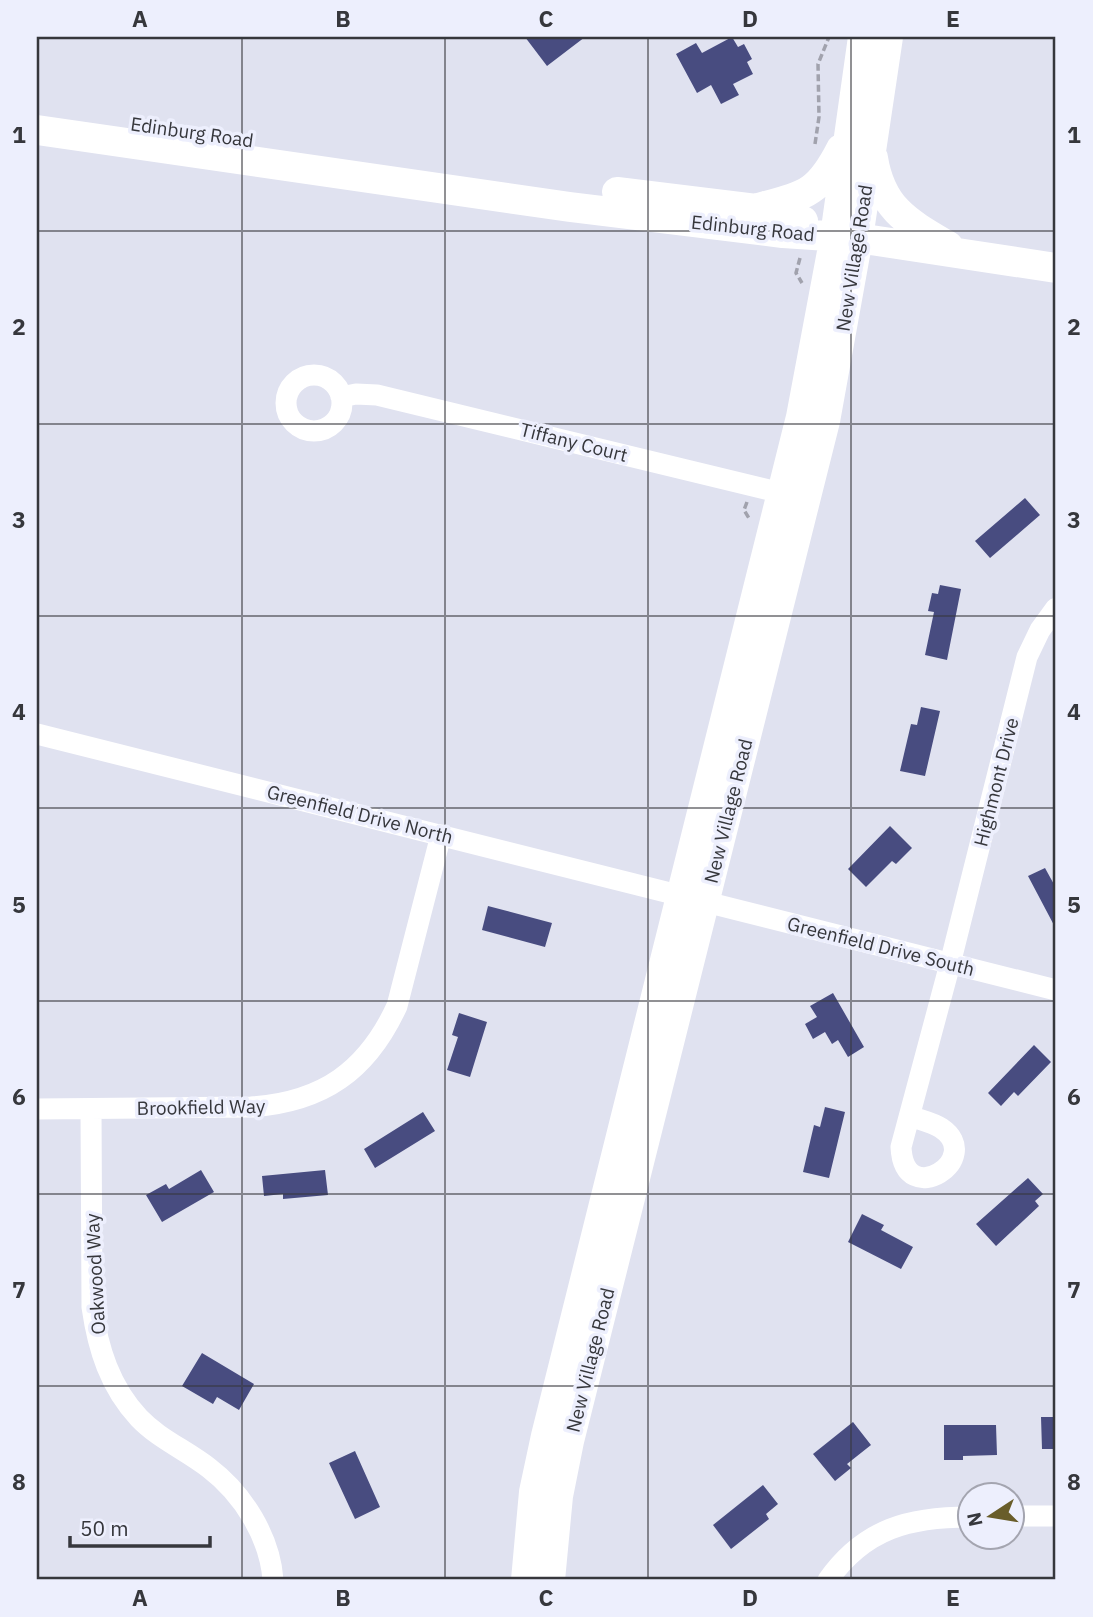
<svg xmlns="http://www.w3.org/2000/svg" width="1093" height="1617" viewBox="0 0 1093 1617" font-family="'IBM Plex Sans',sans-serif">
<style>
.building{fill:#484c80}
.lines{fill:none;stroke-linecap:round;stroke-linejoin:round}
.path{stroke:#a1a2ad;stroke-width:3.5;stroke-dasharray:7 3.5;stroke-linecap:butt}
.street{stroke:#fff;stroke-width:21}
.secondary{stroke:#fff;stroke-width:30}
.grid{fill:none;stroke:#36373c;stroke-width:2;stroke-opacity:0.55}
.labels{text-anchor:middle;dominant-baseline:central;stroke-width:7;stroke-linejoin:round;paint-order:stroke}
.street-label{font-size:19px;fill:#36373c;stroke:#edeffd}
.neatline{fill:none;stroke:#36373c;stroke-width:2.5}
.grid-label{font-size:23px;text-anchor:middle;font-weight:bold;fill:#36373c}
</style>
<rect width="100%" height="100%" fill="#e0e2f0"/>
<path class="building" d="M525,37H585L547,66Z
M732,37L738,47L744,44L752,59L747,62L753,74L733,84L739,95L721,104L711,85L697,93L676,54L696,43L702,53Z
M1025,498L1040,515L990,558L975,541Z
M940,585L961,589L947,660L925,655L934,612L928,611L932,593L938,594Z
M921,707L940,711L925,776L900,771L911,724L917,725Z
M890,826L912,848L896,864L892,861L866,887L848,869Z
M1045,868L1056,888V929L1028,876Z
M488,906L552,923L545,947L482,930Z
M833,993L864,1047L848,1057L838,1040L832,1044L825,1032L813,1039L805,1024L817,1017L810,1006Z
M459,1013L487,1022L470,1077L447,1070L458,1037L452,1035Z
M1034,1045L1051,1062L1018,1096L1014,1092L1001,1106L988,1093Z
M825,1107L845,1112L829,1178L803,1172L814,1125L820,1127Z
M423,1112L435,1131L375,1168L364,1149Z
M201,1170L214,1192L162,1222L146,1195L166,1184L169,1189Z
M325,1170L328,1195L283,1199V1194L264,1196L262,1176Z
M1028,1178L1043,1194L1035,1201L1039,1206L996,1246L976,1224Z
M862,1214L884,1225L881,1230L913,1247L901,1269L848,1242Z
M202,1353L254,1384L239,1410L217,1397L213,1404L182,1386Z
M1041,1417H1056V1449H1042Z
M853,1422L871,1445L847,1464L851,1468L835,1481L813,1454Z
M944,1425H996L997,1455L963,1456V1460H944Z
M355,1451L380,1507L355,1519L329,1463Z
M763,1485L778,1504L766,1514L769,1519L731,1549L713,1525Z"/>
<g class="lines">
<path class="path" d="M815,144L819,117L818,64L829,37
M800,258L796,273L802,283
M747,502L744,510L750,520"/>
<path class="street" d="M286 403a28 28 0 1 1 56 0a28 28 0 1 1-56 0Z
M341,397L356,394L377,395L794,496
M37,734L1056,990
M37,1109L251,1107C323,1102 367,1071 397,1006L441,835
M91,1109L92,1307C98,1349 110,1387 139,1418C159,1439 186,1450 209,1468C243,1494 270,1537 273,1580
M910,1116C920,1120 932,1122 941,1128C986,1158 904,1212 901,1147L950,964L1027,657L1040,630L1056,608
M1012,1516H1056
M828,1580C865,1528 910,1517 970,1517"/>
<path class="secondary" d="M37,130L570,207L783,233L858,238L1056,268
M873,158C881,208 907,222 948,246
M617,192L773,211L803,221
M758,208C806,195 818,194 841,149
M526,1580L534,1492L546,1436L801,417L835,236L863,37
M550,1580L558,1496L569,1441L825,421L858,238L888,37"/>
</g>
<path class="grid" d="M242,37V1580M445,37V1580M648,37V1580M851,37V1580M37,231H1056M37,424H1056M37,616H1056M37,808H1056M37,1001H1056M37,1194H1056M37,1386H1056"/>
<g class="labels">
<g class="street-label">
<text transform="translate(192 132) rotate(8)">Edinburg Road</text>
<text transform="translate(753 228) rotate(6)">Edinburg Road</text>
<text transform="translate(854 258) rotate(-81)">New Village Road</text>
<text transform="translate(574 442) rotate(14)">Tiffany Court</text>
<text transform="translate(996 782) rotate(-76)">Highmont Drive</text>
<text transform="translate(728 811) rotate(-76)">New Village Road</text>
<text transform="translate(360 814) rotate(14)">Greenfield Drive North</text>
<text transform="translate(881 946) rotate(14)">Greenfield Drive South</text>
<text transform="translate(201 1107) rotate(-1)">Brookfield Way</text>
<text transform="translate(95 1274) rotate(-93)">Oakwood Way</text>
<text transform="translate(590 1360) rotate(-76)">New Village Road</text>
</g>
</g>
<rect width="1093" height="1617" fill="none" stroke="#edeffd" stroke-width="77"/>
<g transform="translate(991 1516) rotate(258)"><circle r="33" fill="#edeffd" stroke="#a4a5b0" stroke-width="2"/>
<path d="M0-5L12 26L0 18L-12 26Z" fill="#695d2a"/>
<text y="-10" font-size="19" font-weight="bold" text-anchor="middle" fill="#36373c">N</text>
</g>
<path d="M70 1536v10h140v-10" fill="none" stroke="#36373c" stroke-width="3.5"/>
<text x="80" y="1536" font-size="21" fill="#36373c" stroke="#edeffd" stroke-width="5" paint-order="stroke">50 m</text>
<rect x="38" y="38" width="1016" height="1540" class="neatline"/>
<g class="grid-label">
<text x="140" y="27">A</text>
<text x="343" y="27">B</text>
<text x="546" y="27">C</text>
<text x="750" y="27">D</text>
<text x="953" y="27">E</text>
<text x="19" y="143">1</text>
<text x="1074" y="143">1</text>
<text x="19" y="335">2</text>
<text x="1074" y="335">2</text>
<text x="19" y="528">3</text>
<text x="1074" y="528">3</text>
<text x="19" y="720">4</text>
<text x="1074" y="720">4</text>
<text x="19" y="913">5</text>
<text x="1074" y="913">5</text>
<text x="19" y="1105">6</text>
<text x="1074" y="1105">6</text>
<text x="19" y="1298">7</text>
<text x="1074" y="1298">7</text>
<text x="19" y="1490">8</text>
<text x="1074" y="1490">8</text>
<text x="140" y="1606">A</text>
<text x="343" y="1606">B</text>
<text x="546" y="1606">C</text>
<text x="750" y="1606">D</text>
<text x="953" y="1606">E</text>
</g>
</svg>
